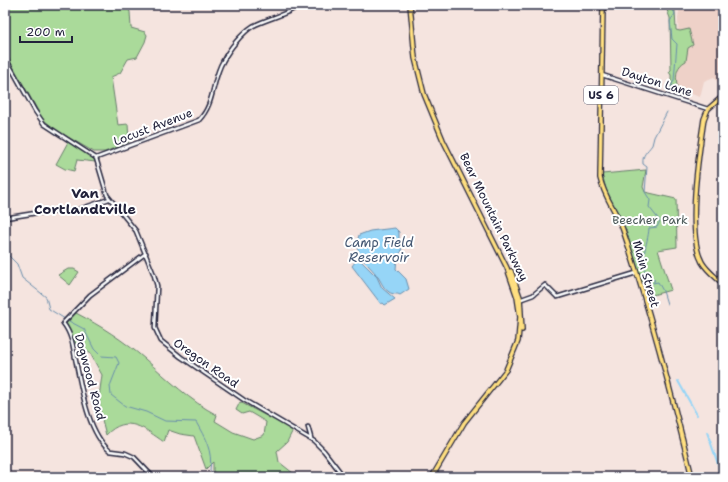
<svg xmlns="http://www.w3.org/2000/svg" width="728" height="482" viewBox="0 0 728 482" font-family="'Shantell Sans',sans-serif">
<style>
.built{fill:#eed1c8}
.green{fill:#aada9a;stroke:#667e6a}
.water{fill:#96d5f7;stroke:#688dac}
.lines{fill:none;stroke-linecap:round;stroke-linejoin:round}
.stream{stroke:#688dac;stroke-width:1}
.canal{stroke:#96d5f7;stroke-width:2}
.tertiary-casing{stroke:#22223b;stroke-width:5.5}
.primary-casing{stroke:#22223b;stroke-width:6}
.trunk-casing{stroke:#22223b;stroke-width:6}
.tertiary{stroke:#fff;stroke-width:2.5}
.primary{stroke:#ffdf80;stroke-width:3.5}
.trunk{stroke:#ffdf80;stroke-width:3.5}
.labels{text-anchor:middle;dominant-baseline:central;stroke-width:4;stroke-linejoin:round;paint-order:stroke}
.shield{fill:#fff;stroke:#646476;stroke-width:1}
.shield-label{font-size:11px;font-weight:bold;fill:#22223b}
.street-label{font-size:12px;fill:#22223b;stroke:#fff}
.park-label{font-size:12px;fill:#4b5958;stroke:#fff}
.water-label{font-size:13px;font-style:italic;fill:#455873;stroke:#fff}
.quarter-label{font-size:14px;font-weight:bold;fill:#22223b;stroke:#fff}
</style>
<rect width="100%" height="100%" fill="#f5e4df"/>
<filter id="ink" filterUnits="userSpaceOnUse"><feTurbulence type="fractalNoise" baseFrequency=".025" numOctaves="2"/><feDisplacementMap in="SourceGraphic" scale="8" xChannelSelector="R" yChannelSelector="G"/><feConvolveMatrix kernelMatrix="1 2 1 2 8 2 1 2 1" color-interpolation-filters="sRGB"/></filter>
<g filter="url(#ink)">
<path class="built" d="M680,5H723V89L714,77L704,81L700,97L679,90L675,85L679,64L678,18Z"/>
<path class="green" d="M5,5H127L130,12L131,28L145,32L147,35L145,42L137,57L128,59L120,73L111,77L118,125L128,124L129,142L105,152H94L54,129L42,118L5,52Z
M665,5H671L675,11L676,30L680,31L689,29L693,45L688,48L686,61C675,67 676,76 677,87L671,86V75L669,72L671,70L670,18Z
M68,142L89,154L96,162L77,160L74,171L65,169L56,164Z
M646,170L643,187L645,192L676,199L677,247L658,250L671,290L645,297L625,228L606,189L602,174Z
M68,269H74L79,272L70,285L58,275Z
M76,313C101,326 123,340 145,359C168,379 190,401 217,415L215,421L233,432L253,439L264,435L266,422L249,412L242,414L236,410L240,402L293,430L287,442L277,451L279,462L298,477H219L213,471V462L206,469L194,436L180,434L168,430L164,442C145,429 127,413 106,435L101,416L99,397L102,375L90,353L77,346L66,324Z"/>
<path class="water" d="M395,228L399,232V242L402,251L397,257L396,269L406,279L409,289L400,295C397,293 393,295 389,292C383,288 382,283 378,277C368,262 352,256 359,235L370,231Z
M358,258L377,277L382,288L395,299L385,305L383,303L381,304L352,266Z"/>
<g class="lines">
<path class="stream" d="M670,90L674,80L677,44L672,39L670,21L675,14L671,5
M667,112L654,137L652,145C647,152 642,154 643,164L647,167L645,192L650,200L649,207L660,221L657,227L649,228C648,245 638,261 648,278L655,280L653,283L658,282L663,291L667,304
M5,239L9,256L17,264L22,278L46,297L49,309L65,319
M67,320L84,329L94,349L101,356L116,357L119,363L110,386L111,395L125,406L146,412L165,421L196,422C205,438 213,451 210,470L215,477"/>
<path class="canal" d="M678,381L697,415
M707,432L720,470"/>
<defs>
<path id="tertiary" d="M5,57L35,111L44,124L96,158L107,195L136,231L154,275L157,286L155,328L161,341L181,357L244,400L314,441L324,451L344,477
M602,75L708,109
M96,158L199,120C215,104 212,79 223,61C229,49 242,33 253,26C269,18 286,15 301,5
M5,218L36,213L74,211L109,199
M146,253L90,295L63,323C71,333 73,345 75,357C81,385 87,432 110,451L125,453L134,457L153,477
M519,300L533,295L545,285L557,297L636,273
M308,427L311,438"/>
<path id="primary" d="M603,5L600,178C604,197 617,212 623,230C650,310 672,395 692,477
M723,96L708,109L704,119C699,152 686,233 702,262C707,271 716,277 723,284"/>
<path id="trunk" d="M410,5L415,58L424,94L443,140L507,268L517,297L520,317L518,341L506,370L464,423L432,477
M511,271L520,297L522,330"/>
</defs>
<use href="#tertiary" class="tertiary-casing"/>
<use href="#primary" class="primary-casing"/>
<use href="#trunk" class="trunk-casing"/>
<use href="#tertiary" class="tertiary"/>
<use href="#primary" class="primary"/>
<use href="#trunk" class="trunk"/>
</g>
</g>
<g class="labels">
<rect class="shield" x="584" y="86" width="34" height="18" rx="3"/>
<g class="shield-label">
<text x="601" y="95">US 6</text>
</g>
<g class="street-label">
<text transform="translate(657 82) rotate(17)">Dayton Lane</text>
<text transform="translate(153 127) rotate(-21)">Locust Avenue</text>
<text transform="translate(494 217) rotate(64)">Bear Mountain Parkway</text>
<text transform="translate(646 274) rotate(74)">Main Street</text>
<text transform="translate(206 363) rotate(35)">Oregon Road</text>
<text transform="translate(90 377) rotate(75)">Dogwood Road</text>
</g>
<g class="park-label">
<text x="650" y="220">Beecher Park</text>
</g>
<g class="water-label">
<text x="379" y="242">Camp Field<tspan x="379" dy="15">Reservoir</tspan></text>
</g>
<g class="quarter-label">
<text x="85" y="193">Van<tspan x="85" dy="16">Cortlandtville</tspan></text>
</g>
</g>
<rect width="728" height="482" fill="none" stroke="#fff" stroke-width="20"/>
<rect x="10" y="10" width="708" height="462" fill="none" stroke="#22223b" stroke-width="1.5" filter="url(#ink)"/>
<path d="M20 36v6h52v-6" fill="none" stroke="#22223b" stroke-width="2"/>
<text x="26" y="36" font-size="12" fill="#22223b" stroke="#ffffff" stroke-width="3" paint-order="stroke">200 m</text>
</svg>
